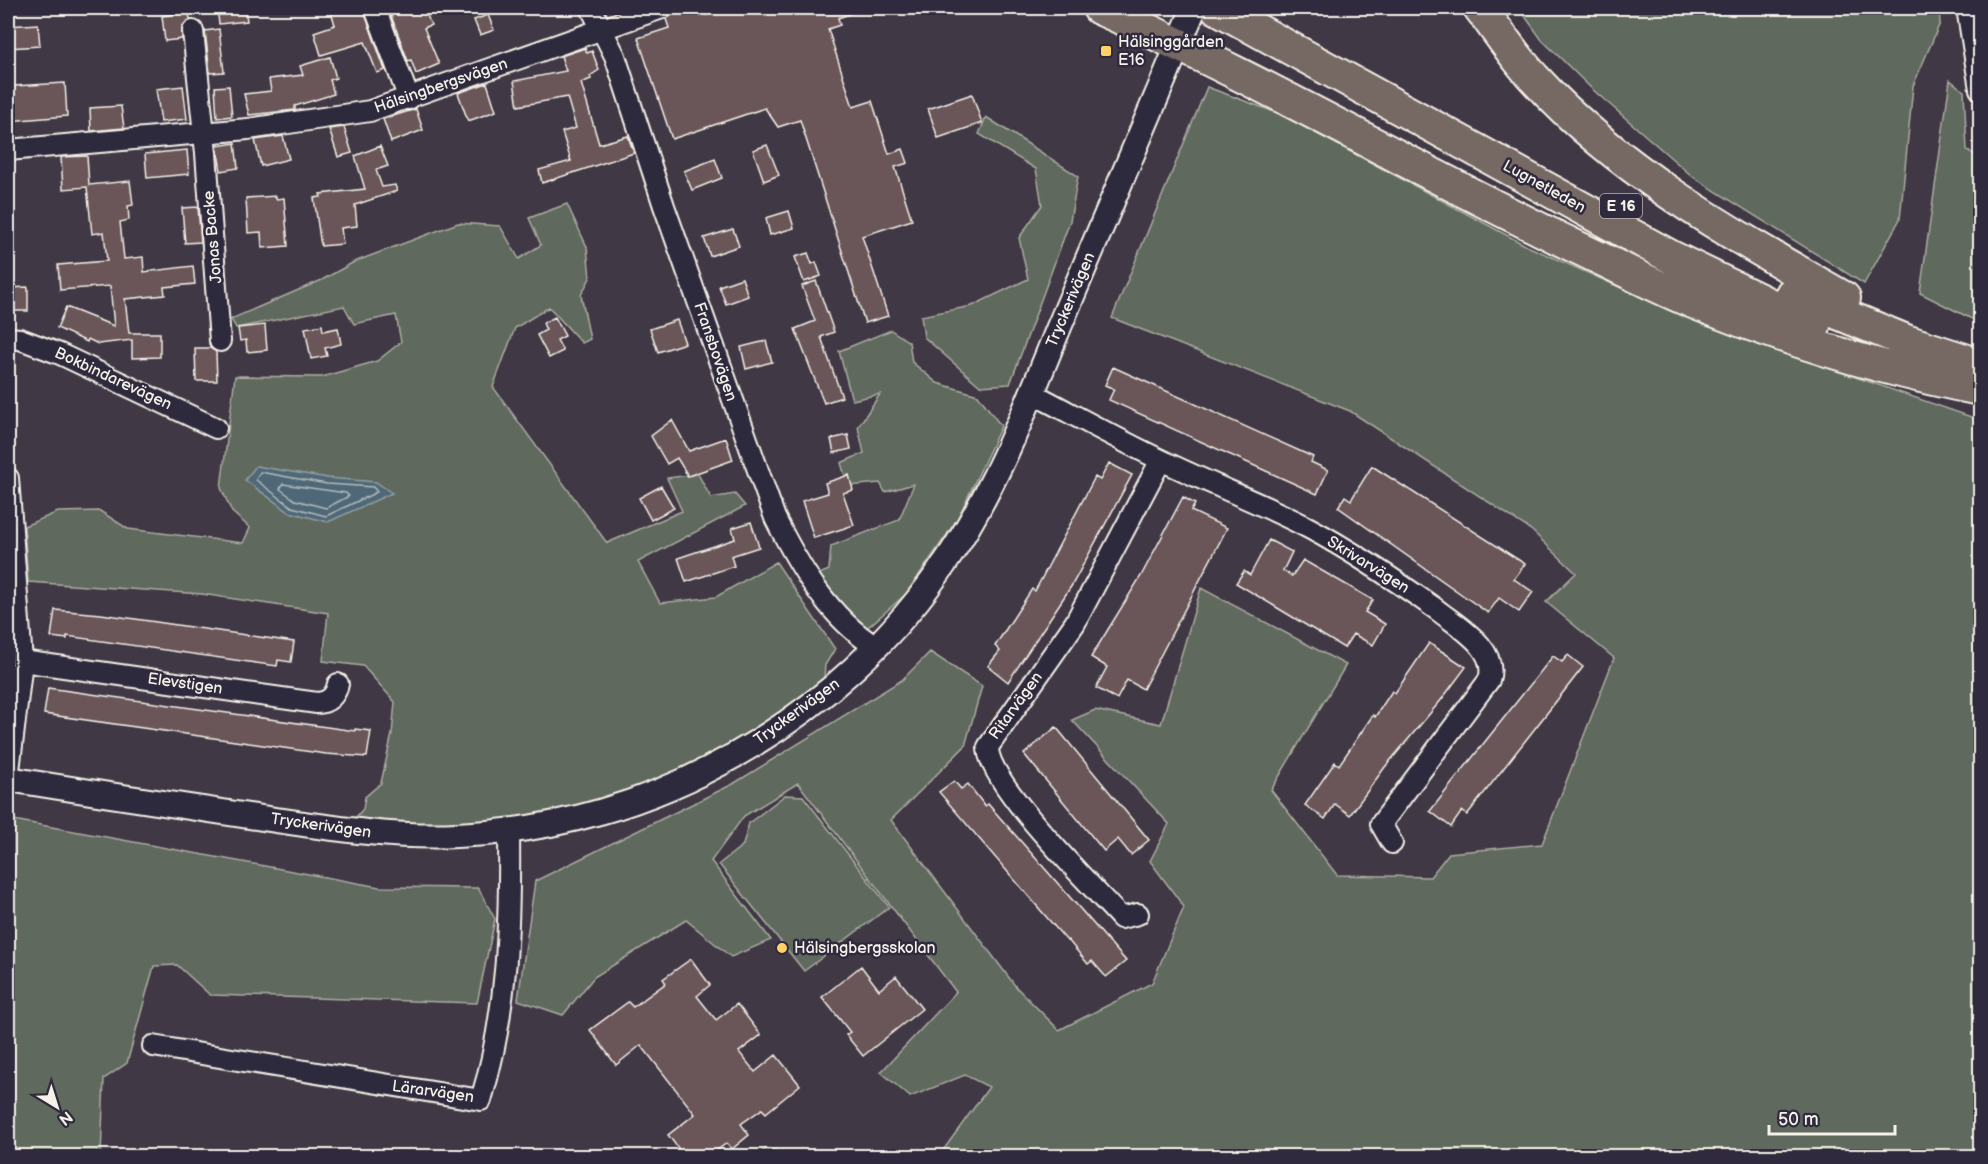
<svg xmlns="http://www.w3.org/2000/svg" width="1988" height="1164" viewBox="0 0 1988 1164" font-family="'Balsamiq Sans',sans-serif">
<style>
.green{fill:#60695d;stroke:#aaada2;stroke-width:1.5}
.water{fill:#4f6877;stroke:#919fa4;stroke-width:1.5}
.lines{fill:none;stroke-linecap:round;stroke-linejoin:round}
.shore{stroke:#b2babb;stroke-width:1.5}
.building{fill:#6b5759;stroke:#f4f1e8;stroke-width:1.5}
.minor-casing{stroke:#f4f1e8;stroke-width:24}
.tertiary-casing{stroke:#f4f1e8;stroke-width:28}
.trunk-casing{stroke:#f4f1e8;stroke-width:36}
.minor{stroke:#2f2a3d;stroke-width:20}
.tertiary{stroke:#2f2a3d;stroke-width:24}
.trunk{stroke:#766964;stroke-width:32}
.poi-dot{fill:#ffd166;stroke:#2f2a3d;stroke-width:2}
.labels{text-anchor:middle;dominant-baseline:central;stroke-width:5;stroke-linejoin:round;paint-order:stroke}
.shield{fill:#2f2a3d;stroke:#b9b5b5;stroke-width:1.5}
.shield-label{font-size:15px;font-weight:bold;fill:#f4f1e8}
.poi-label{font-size:16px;fill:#f4f1e8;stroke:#2f2a3d;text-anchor:start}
.street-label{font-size:16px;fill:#f4f1e8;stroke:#2f2a3d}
</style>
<rect width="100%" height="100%" fill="#413845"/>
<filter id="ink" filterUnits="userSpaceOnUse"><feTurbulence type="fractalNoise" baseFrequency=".0167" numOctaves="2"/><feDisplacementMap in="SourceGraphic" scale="12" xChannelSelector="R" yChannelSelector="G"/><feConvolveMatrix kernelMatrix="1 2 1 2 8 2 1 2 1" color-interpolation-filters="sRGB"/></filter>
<g filter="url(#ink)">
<path class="green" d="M1519,8H1939L1940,23L1913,86L1900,219L1864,284L1693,177L1592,89L1542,40Z
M1950,80L1964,91L1967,150L1980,158V323L1920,293Z
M1207,87L1280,114L1527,246L1707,326L1980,420V1156H939L989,1087L965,1075L910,1097L881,1072L956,992L798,783L744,816L711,861L771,940L731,957L686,920L594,977L563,1015L518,1000L535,881L733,784L902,680L930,652L982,686L965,746L891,820L1016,987L1059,1030L1152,983L1184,907L1150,861L1169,824L1072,720L1095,710L1161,724L1201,588L1346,665L1271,790L1337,875L1430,877L1449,853L1542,844L1614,658L1546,602L1576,573L1531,530L1350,411L1112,318Z
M986,117L1078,176L1070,221L1010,384L980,386L924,337L921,316L972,306L1028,279L1019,238L1042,205L1036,169L979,134Z
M567,204L587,247L590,278L581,295L590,339L582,343L549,307L515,328L493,387L607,543L682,511L667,478L698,474L711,498L735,494L745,506L638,562L660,603L716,597L776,562L835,649L825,665L824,679L787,718L640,793L515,823L349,825L363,809L365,797L381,783L392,734L395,702L363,666L323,661L328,613L202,594L28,582L24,526L58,512L100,511L128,529L243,543L250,528L232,512L221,488L235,376L322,377L377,361L401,342L396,315L354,324L344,306L236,328L231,319L322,280L354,262L458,223L500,226L519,259L541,245L529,218Z
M891,330L909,342L912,362L937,383L978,395L1001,426L957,520L906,594L867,628L844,615L812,577L829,570L831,546L899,520L914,484L885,492L880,483L848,486L841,463L864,453L858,427L880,394L852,400L839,351Z
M785,795L803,796L889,907L804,971L719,864L743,845L749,823Z
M8,819L379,887L478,888L495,919L477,1003L210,995L177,965L154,966L127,1063L104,1079L101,1156H8Z
M765,1149L776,1150L783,1156H757Z"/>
<path class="water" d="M256,466L328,478L376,482L392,493L328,522L289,512L245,480Z"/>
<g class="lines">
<path class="shore" d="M260,472L327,484L373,487L377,492L326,516L292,507L256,480Z
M283,484L346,493L349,496L326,508L295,500L280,489Z"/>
</g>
<path class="building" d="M217,8H245L247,21L219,24Z
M330,8H363L385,70L377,73L365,42L321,55L314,32L335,25Z
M403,8H424L431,25L424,28L439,64L416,74L411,60L408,61L390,13Z
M688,8H703L706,15L729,8H861V10L838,18L840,25L828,29L853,107L872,101L889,154L903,149L908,163L895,167L912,220L862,236L888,316L865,323L800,120L778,127L765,108L672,139L638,38L669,28L666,19L673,13Z
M189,12L190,20L182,27V39L165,41L162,16Z
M488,15L494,30L480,35L474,20Z
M38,24L40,46L8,48V26Z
M219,29L224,72L210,73L205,31Z
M585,48L587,53L592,51L599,70L590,76L591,79L581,83L599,144L628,136L634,153L542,183L539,170L571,161L562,132L576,128L567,97L518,106L514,81L566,71L561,56Z
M330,57L336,78L330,80L334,94L295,106V110L249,115L244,94L271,91L269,79L303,75L300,66Z
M65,83L67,116L8,121V101H15L14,86Z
M487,83L496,111L468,121L458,93Z
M183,86L187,119L161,122L156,89Z
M229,86L232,116L217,118L215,87Z
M972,94L982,123L938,138L928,109Z
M121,106L124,128L91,131L90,108Z
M416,109L423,130L391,142L383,119Z
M344,127L352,153L338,157L329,129Z
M283,136L289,159L261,166L255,140Z
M235,143L238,168L221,171L217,146Z
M767,145L779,175L764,181L753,150Z
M380,146L388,166L376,170L382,187L395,185L397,191L355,205L357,226L341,228L343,244L321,246L314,198L321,197L320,194L365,189L355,156Z
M187,150L189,174L147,178L145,154Z
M87,156L89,185L130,181L133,205L128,206L129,220L120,222L124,259L143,257L144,272L193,266L195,284L164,287L165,295L125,299L129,333H160V357L132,358V340L98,344L88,339L87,342L57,328L66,307L114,326L110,286L60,290L58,265L107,261L104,232L92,234L87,187L63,189L61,157Z
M715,159L722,178L692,190L684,171Z
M276,196V199L284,198L288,246L262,248L261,232L248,233L246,198Z
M198,207L201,242L185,243L182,208Z
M789,211L794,228L770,235L766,218Z
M733,229L739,246L710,256L704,238Z
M808,253L812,264L816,262L821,276L804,282L795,257Z
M742,278L748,296L726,304L719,286Z
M816,281L834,332L821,337L842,397L824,403L795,329L815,321L802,286Z
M28,287V311H8V288Z
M555,317L565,336L557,340L563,351L549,358L537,335L546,330L543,323Z
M677,320L685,343L658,352L650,329Z
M265,325L267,350L247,352L246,340L240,341L238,328Z
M322,325L323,331L338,328L341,344L325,348L327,356L311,359L305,328Z
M766,341L772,362L746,369L741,347Z
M195,348H210L216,352L217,381H196Z
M1113,367L1313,457L1311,462L1328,470L1317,494L1109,400L1114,389L1105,385Z
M672,420L689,451L726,438L733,460L688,476L677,458L667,464L651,436Z
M848,435L851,449L834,453L831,439Z
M1109,463L1132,475L1072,585L1008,682L988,666L1000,651L995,646L1032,589L1035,591L1095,477L1100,480Z
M1372,466L1525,564L1514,579L1533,592L1519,612L1499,598L1488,613L1338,507L1345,496L1351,500Z
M849,475L853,490L843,493L854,525L814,538L802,501L828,493L825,483Z
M661,486L674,508L651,520L639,498Z
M1183,497L1195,504L1191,511L1227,528L1143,689L1127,680L1117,699L1096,688L1107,667L1091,657L1141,576Z
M751,522L759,547L731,556L734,566L686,582L678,558L735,539L732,528Z
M1269,540L1292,552L1283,571L1292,576L1303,560L1373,600L1365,612L1385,624L1373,645L1353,634L1344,648L1236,583L1244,571L1250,575Z
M55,610L101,614L294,642L291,662L278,660L277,666L67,636V639L51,637Z
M1429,643L1466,667L1442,699L1385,767L1350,815L1335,804L1325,819L1305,805L1335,762L1339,765L1373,715L1375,717L1392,691L1395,693Z
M1568,655L1583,667L1467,815L1462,811L1451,827L1430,811L1553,656L1562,662Z
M48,688L355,731V729L371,731L367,757L326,754L44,714Z
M1056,727L1149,840L1131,855L1118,839L1104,851L1024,754Z
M954,781L961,789L968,784L985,806L988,804L1126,961L1106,977L1092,961L1088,964L1068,940L1067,941L939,792Z
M691,959L710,985L697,996L716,1020L737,1004L761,1035L739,1052L755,1072L776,1055L800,1085L766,1113L762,1109L741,1124L749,1135L732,1149L727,1143L709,1156H684L668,1135L695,1114L641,1045L616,1065L590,1030L628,1002L633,1007L666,983L663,979Z
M861,966L879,990L896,976L922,1009L863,1056L846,1035L850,1032L822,997Z"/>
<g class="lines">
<defs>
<path id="minor" d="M375,8L409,99
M591,8L615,56L664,206L775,518C799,566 829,618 876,647
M1967,8L1980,89
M193,31L206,153L220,341
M8,150L248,129L370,111L662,8
M8,338L20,339L60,354L216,428
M1032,393C1074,415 1117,439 1161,460C1210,484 1261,503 1309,528C1354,552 1395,580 1436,609C1457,626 1499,648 1489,680L1381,824L1392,843
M8,478L22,661L8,779
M22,661L317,703C328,703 336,695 338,684
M1138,914L1121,918C1093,887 987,783 988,747L1075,623L1161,460
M153,1046L481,1100C508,1011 510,921 509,830"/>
<path id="tertiary" d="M8,779C95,793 181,806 269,819C331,828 394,838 457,835C653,828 841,720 949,557C996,487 1027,405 1059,327C1105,220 1150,114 1194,8"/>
<path id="trunk" d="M1099,8C1267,82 1426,176 1593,255C1627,271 1662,290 1698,304C1790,341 1883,370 1980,389
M1217,8L1673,258L1814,326
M1480,8C1498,31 1515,58 1536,80C1621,173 1735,236 1844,298
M1792,294L1906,341L1980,365"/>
</defs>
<use href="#minor" class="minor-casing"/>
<use href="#tertiary" class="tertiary-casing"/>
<use href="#trunk" class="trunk-casing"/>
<use href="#minor" class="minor"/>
<use href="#tertiary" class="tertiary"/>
<use href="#trunk" class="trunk"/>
</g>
</g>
<g class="poi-dot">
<rect x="1100" y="45" width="12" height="12" rx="3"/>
<circle cx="782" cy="948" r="6"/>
</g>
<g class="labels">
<rect class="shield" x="1600" y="194" width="42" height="24" rx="4.5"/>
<g class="shield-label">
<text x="1621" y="206">E 16</text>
</g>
<g class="poi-label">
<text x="1118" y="42">Hälsinggården<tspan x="1118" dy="18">E16</tspan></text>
<text x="794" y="948">Hälsingbergsskolan</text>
</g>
<g class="street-label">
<text transform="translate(441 86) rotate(-19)">Hälsingbergsvägen</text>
<text transform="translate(1544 187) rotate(29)">Lugnetleden</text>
<text transform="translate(213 237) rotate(-95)">Jonas Backe</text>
<text transform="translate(1071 300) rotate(-67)">Tryckerivägen</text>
<text transform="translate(715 352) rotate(71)">Fransbovägen</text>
<text transform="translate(113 379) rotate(25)">Bokbindarevägen</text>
<text transform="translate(1368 565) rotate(32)">Skrivarvägen</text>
<text transform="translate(185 684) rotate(8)">Elevstigen</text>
<text transform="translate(1016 706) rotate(-54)">Ritarvägen</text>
<text transform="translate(797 712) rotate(-36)">Tryckerivägen</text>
<text transform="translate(321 826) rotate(8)">Tryckerivägen</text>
<text transform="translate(433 1092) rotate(8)">Lärarvägen</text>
</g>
</g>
<rect width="1988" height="1164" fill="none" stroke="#2f2a3d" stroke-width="30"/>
<rect x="15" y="15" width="1958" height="1134" fill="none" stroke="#f4f1e8" stroke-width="2" filter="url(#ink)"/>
<g transform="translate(57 1107) rotate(142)" stroke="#2f2a3d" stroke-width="4.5" paint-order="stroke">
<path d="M0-4.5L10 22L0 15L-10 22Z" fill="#f4f1e8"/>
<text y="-9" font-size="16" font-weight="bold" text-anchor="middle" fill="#f4f1e8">N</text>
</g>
<path d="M1769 1125v9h126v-9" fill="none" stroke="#f4f1e8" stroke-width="3"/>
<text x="1778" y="1125" font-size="18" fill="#f4f1e8" stroke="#2f2a3d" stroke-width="4.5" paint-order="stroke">50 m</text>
</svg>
